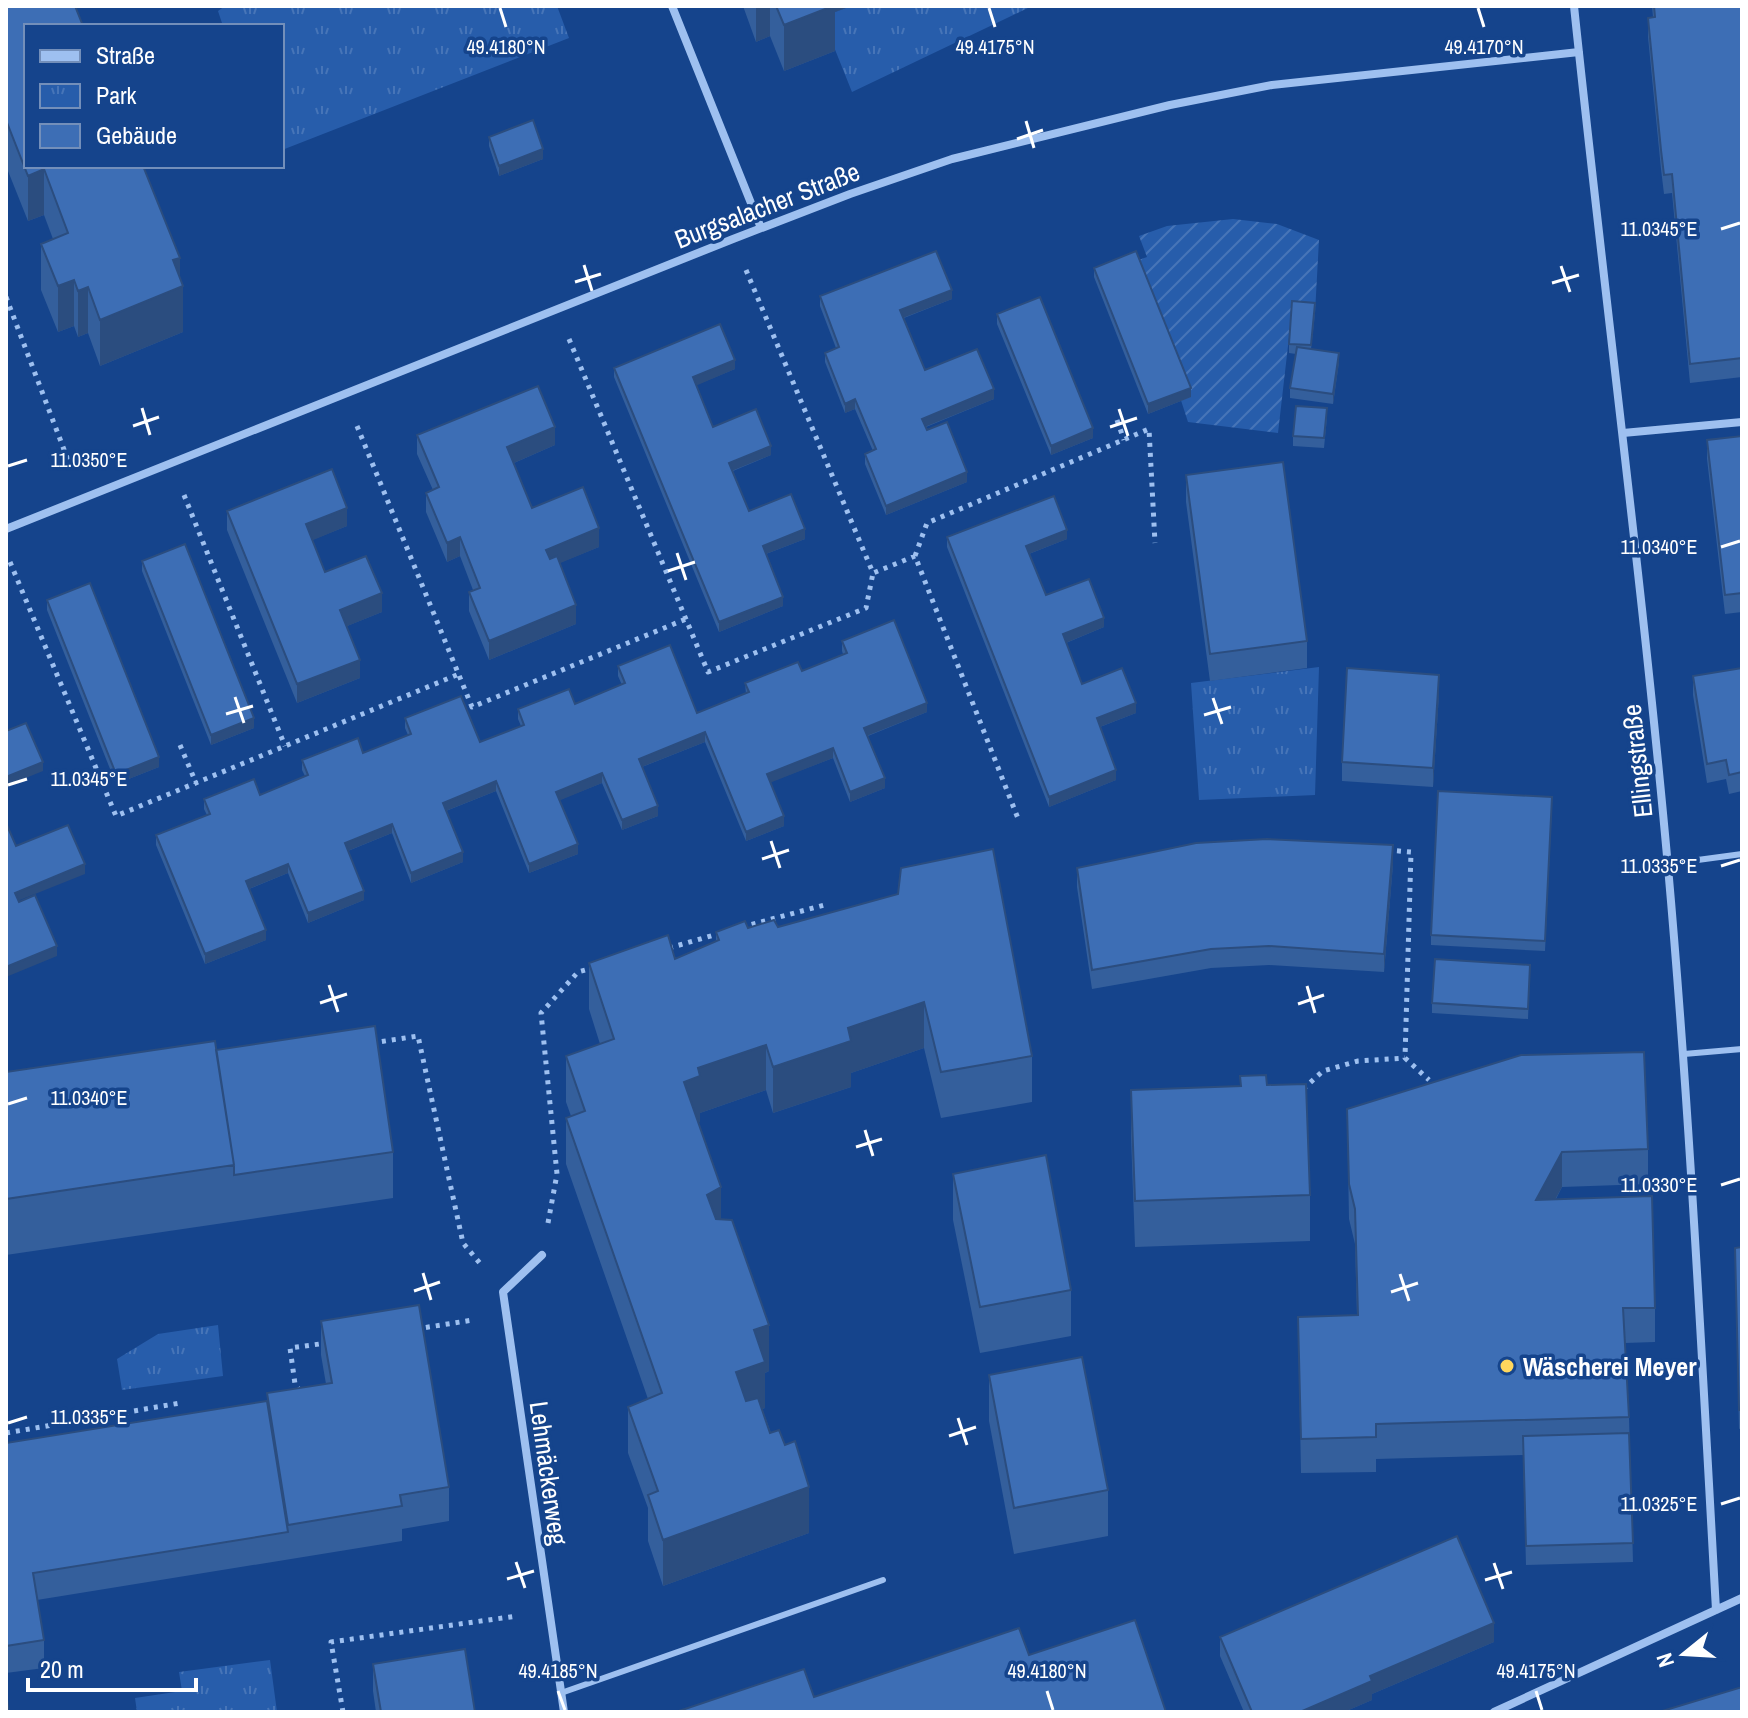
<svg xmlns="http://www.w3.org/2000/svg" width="1748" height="1718" viewBox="0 0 1748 1718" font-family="'Archivo Narrow',sans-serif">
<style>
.park{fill:url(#park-tufts)}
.garden{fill:url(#garden-furrows)}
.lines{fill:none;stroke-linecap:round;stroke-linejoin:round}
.path{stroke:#9ec0f0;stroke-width:5;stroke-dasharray:4 6;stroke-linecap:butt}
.lane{stroke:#9ec0f0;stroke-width:6}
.street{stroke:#9ec0f0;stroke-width:8}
.wall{fill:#345f9c}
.shaded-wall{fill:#2b4d7f}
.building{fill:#3d6eb5;stroke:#2b4d7f;stroke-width:2}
.ticks{fill:none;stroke:#fff;stroke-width:3}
.poi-dot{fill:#ffd75d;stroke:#15448c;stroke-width:3}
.labels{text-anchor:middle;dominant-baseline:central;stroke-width:7;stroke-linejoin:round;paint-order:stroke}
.street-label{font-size:26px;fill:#fff;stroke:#15448c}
.poi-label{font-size:26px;font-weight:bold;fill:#fff;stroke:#15448c;text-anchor:start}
.ticks-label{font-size:20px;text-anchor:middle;fill:#fff;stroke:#15448c;stroke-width:7;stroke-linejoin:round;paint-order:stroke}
</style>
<defs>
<pattern id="park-tufts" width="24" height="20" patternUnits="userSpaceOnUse" patternTransform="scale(2)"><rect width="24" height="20" fill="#275dab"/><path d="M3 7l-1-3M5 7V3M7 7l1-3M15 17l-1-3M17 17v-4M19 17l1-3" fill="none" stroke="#4775b8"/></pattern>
<pattern id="garden-furrows" width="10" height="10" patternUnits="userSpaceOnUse" patternTransform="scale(2)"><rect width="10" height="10" fill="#275dab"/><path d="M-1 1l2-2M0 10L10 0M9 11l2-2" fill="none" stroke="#4775b8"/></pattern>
</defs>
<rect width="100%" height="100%" fill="#15448c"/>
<path class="park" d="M225,6H557L569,38L282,150V26H223L218,11Z
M851,6H1032L852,92L822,17Z
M1319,667L1315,795L1199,800L1191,683Z
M218,1325L223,1376L122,1390L117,1359L158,1334Z
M270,1660L277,1712H137L135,1698L182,1691L179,1672Z"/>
<path class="garden" d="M1233,219L1277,224L1319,240L1315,313L1292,311L1278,433L1188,422L1136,261L1147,257L1139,236L1167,226Z"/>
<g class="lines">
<path class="path" d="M746,270L873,573L915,556L1019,821
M6,297L71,468
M569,339L708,672L866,608L873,573
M1117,420L1124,440
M357,426L472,707L686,619
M184,495L285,746
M915,556L927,523L1149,429L1155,543
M10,562L116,816L459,674
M180,745L196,783
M1387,850L1411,852L1405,1058L1429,1080
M742,927L828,904
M669,948L721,933
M372,1043L418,1036L463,1243L483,1267
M1303,1089L1323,1071L1358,1061L1405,1058
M548,1223L557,1174L541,1013L578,972L593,968
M416,1329L473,1320
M300,1391L295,1384L290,1348L327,1343
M6,1433L180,1403
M343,1712L331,1642L517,1616"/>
<path class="lane" d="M1668,864L1742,854
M1684,1054L1742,1049
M561,1693L883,1580"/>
<path class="street" d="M672,6L761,228
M1574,6C1604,293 1642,579 1668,867C1690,1114 1702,1362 1716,1610
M1623,433L1742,422
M6,529L733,239L850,194L952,159L1170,105L1272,85L1579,52
M542,1255L503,1292L564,1712
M1494,1712L1742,1598"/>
</g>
<path class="wall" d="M6,6L26,166H143L180,278L183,332L100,366L88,333L78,337L74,326L58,332L41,290V244L53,239L44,215L28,221L6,166Z
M743,6H851L835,12V51L784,71L770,36L756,42Z
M1652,6H1742V377L1690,383L1672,193L1664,194L1661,169L1648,37V18L1653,17Z
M489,137L543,159L499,176L489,146Z
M1094,268L1191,397L1148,414L1094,277Z
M820,296L952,299L904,318L925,370L994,399L926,427L967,482L886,515L865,464V454L873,451L855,409L845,413L825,362V353L836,348L820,306Z
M1315,313L1311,349L1339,362L1333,404L1290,398V388L1296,354L1289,353V344Z
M997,314L1093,438L1051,455L997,324Z
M614,368L735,369L696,385L713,427L771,455L733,471L749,511L805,539L766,554L783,606L719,632L614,377Z
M1327,417L1324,448L1293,446V436Z
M417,435L555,445L514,463L532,508L599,547L559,563L576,624L489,660L469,611V592L473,590L460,556L447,562L426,512V493L433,490L417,454Z
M1742,436V612L1725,614L1707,459V440Z
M1186,475L1307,641V668L1210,681L1186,502Z
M227,511L347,526L312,540L325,572L382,612L347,626L360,678L297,703L227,530Z
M947,537L1067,539L1029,554L1046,595L1104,627L1066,643L1082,684L1136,713L1100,727L1116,780L1049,807L947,547Z
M142,561L254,728L211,745L142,571Z
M47,600L159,767L116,784L47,610Z
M842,641L927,712L868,736L885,788L850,802L833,758L770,782L784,826L746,841L705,742L642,767L658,816L622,830L602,783L559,800L578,854L529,873L496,791L446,811L463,862L411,883L392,833L348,851L364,900L308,923L288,873L249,889L266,940L205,964L156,845V835L207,815L204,809V799L260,795L305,776L302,770V760L363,753L408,735L405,728V718L480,742L521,726L518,719V709L575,704L622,685L618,676V666L697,713L746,694L745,683L802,671L843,654L842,651Z
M1742,668V791L1729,794L1726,779L1707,783L1693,695V676Z
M1439,694L1433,787L1342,781V762Z
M1552,806L1545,951L1431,945V935Z
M1393,864L1384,972L1269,965L1211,968L1092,989L1077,887V868Z
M778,927L1032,1056V1102L941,1118L924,1048L851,1073V1087L773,1113L766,1090L700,1113V1122H698L721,1220L769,1371L765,1373V1408L762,1409L809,1533L663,1586L648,1541V1508L628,1453V1407L648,1399L566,1164V1118L571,1116L566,1102V1056L600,1044L589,1009V963L675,959L716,941V932L748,928Z
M1530,965L1528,1019L1432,1013V1003Z
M216,1050L393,1152V1198L6,1255V1072Z
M1267,1085L1310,1195V1241L1135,1247L1131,1136V1090Z
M1347,1109L1648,1149V1184L1562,1187L1556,1199L1655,1308V1342L1625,1343L1629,1417L1633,1562L1526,1565L1523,1455L1376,1459V1472L1301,1473L1298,1317L1357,1315L1355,1244L1349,1219Z
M953,1174L1071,1290V1336L980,1353L953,1220Z
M1742,1247V1428L1739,1429L1735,1248Z
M321,1321L449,1487V1521L402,1529V1541L37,1600L44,1640V1668L6,1673V1443L267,1401V1393L326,1384L321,1355Z
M989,1375L1108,1490V1536L1014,1554L989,1421Z
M1220,1637L1494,1642L1372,1694V1700L1344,1712H1244L1220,1656Z
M373,1664L475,1712H376L373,1691Z"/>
<path class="shaded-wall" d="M756,6H770V36L756,42Z
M822,6H851L835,12V51L784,71V25Z
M543,149V159L499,176V166Z
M44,169V215L28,221V176Z
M180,258V288L183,286V332L100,366V320L173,260Z
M74,280V326L58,332V286Z
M88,287V333L78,337V291Z
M952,290V299L900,319V310Z
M1339,353V362L1333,404V394Z
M735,360V369L693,387V377Z
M1191,388V397L1148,414V404Z
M994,389V399L922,428V419Z
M855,399V409L845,413V404Z
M555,427V445L507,466V447Z
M1093,428V438L1051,455V446Z
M771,446V455L729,472V463Z
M967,472V482L886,515V506Z
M347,508V526L306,543V524Z
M599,528V547L546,569V550Z
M805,529V539L763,555V546Z
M1067,530V539L1026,555V546Z
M460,537V556L447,562V543Z
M382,593V612L340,629V610Z
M783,597V606L719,632V622Z
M576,605V624L489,660V641Z
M1104,618V627L1063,644V634Z
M360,660V678L297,703V684Z
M1439,675V694L1433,787V768Z
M927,703V712L864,737V728Z
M1136,703V713L1097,728V718Z
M254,718V728L211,745V735Z
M705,732V742L639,768V759Z
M833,748V758L767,784V774Z
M159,757V767L116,784V774Z
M43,762V771L6,786V777Z
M1116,770V780L1049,807V797Z
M602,773V783L556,802V792Z
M885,778V788L850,802V792Z
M496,781V791L443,812V803Z
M658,806V816L622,830V820Z
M784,816V826L746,841V832Z
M392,824V833L345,852V843Z
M578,844V854L529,873V864Z
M1393,845V864L1384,972V954Z
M463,852V862L411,883V873Z
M85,864V874L15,902V893Z
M288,864V873L246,890V881Z
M364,891V900L308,923V913Z
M266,930V940L205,964V954Z
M57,946V956L6,977V967Z
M924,1002V1048L851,1073V1087L773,1113V1067L848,1028Z
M766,1045V1090L700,1113V1122L684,1128V1082L698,1068Z
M1562,1152V1187L1536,1234V1200Z
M721,1187V1233L707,1195Z
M769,1325V1371L765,1373V1408L736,1418V1372L754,1330Z
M809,1487V1533L663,1586V1540Z
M1494,1623V1642L1372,1694V1700L1344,1712H1300L1370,1676Z"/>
<path class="building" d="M6,6H75L83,26H26V166H143L180,258L173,260L183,286L100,320L88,287L78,291L74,280L58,286L41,244L68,233L44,169L28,176L6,120Z
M776,6H833L784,25Z
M1654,6H1742V358L1690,364L1672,174L1664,175L1661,150L1648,18L1655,17Z
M533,120L543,149L499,166L489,137Z
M936,251L952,290L900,310L925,370L977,349L994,389L922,419L927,430L947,422L967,472L886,506L865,454L876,449L855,399L845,404L825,353L839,347L820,296Z
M1136,251L1191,388L1148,404L1094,268Z
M1040,297L1093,428L1051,446L997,314Z
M1292,301L1315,303L1311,345L1289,344Z
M720,324L735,360L693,377L713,427L756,409L771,446L729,463L749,511L791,494L805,529L763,546L783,597L719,622L614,368Z
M1297,347L1339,353L1333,394L1290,388Z
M538,386L555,427L507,447L532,508L583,487L599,528L546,550L550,559L557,556L576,605L489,641L469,592L480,588L460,537L447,543L426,493L439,487L417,435Z
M1296,406L1327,408L1324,438L1293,436Z
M1742,436V593L1725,595L1707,440Z
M1283,462L1307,641L1210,654L1186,475Z
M332,469L347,508L306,524L325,572L366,556L382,593L340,610L360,660L297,684L227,511Z
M1054,496L1067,530L1026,546L1046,595L1089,579L1104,618L1063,634L1082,684L1122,668L1136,703L1097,718L1116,770L1049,797L947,537Z
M185,544L254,718L211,735L142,561Z
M90,583L159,757L116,774L47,600Z
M894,620L927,703L864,728L885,778L850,792L833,748L767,774L784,816L746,832L705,732L639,759L658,806L622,820L602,773L556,792L578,844L529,864L496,781L443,803L463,852L411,873L392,824L345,843L364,891L308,913L288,864L246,881L266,930L205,954L156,835L210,814L204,799L254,779L260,795L308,775L302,760L358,738L363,753L411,734L405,718L461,696L480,742L524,725L518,709L569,689L575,704L625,683L618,666L670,645L697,713L749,692L745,683L798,662L802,671L847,653L842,641Z
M1347,668L1439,675L1433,768L1342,762Z
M1742,668V772L1729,775L1726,760L1707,764L1693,676Z
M26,723L43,762L6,777V731Z
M1438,791L1552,797L1545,941L1431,935Z
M6,823L16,846L68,825L85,864L15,893L19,902L35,895L57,946L6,967Z
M1267,839L1393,845L1384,954L1269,946L1211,949L1092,970L1077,868L1196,843Z
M993,849L1032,1056L941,1072L924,1002L848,1028L851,1041L773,1067L766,1045L698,1068L700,1076L684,1082L721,1187L707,1195L716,1219L732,1220L769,1325L754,1330L765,1362L736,1372L746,1401L758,1398L770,1433L779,1430L785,1445L795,1441L809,1487L663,1540L648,1495L658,1491L628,1407L662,1393L566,1118L585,1111L566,1056L614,1039L589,963L668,935L675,959L719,940L716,932L745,921L748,928L774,920L778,927L898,894L901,868Z
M1435,959L1530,965L1528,1009L1432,1003Z
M375,1026L393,1152L234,1175V1165L216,1050Z
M215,1041L234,1165L6,1199V1072Z
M1644,1052L1648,1149L1562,1152L1536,1200L1652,1196L1655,1308H1623L1629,1417L1376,1424V1437L1301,1439L1298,1317L1358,1315L1355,1209L1349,1184L1347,1109L1521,1055Z
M1266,1075L1267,1085L1306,1084L1310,1195L1135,1201L1131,1090L1241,1086L1240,1076Z
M1046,1155L1071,1290L980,1307L953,1174Z
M1742,1247V1410H1739L1735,1248Z
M419,1305L449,1487L400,1495L402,1506L288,1525L267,1393L332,1383L321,1321Z
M1082,1357L1108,1490L1014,1508L989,1375Z
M267,1401L288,1532L33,1573L44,1640L6,1646V1443Z
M1629,1433L1633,1543L1526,1546L1523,1436Z
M1457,1536L1494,1623L1370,1676L1372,1681L1300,1712H1252L1220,1637Z
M1135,1620L1166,1712H676L804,1669L814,1697L1019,1628L1029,1655Z
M465,1649L475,1712H381L373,1664Z
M1742,1687V1712H1659Z
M6,1693L9,1712H6Z"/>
<path class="ticks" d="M500,8L506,27M989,8L995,27M1478,8L1484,27M1026,121L1034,148M1017,139L1043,130M1721,229L1740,223M584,265L592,291M1561,266L1570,292M575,282L601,274M1552,283L1579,275M142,408L150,435M1119,409L1128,436M133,426L159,417M1110,427L1137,418M8,466L27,460M1721,547L1740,541M677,553L686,580M668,571L695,562M235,697L244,723M1213,698L1222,724M226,714L253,706M1204,715L1231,707M8,785L27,779M771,841L780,868M762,859L789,850M1721,866L1740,860M329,985L338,1012M1307,986L1315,1013M320,1003L347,994M1298,1004L1324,995M8,1104L27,1098M865,1130L873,1156M856,1147L882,1139M1721,1185L1740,1179M423,1273L431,1300M1400,1274L1409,1301M414,1291L440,1282M1391,1292L1418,1283M958,1418L967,1445M8,1423L27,1417M949,1436L976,1427M1721,1504L1740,1498M516,1562L525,1588M1494,1563L1503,1589M507,1579L534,1571M1485,1580L1512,1572M558,1691L565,1710M1047,1691L1053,1710M1536,1691L1542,1710"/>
<circle class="poi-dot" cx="1507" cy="1366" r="8"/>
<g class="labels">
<g class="street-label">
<text transform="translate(767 205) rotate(-21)">Burgsalacher Straße</text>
<text transform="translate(1637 761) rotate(-96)">Ellingstraße</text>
<text transform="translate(549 1473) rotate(82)">Lehmäckerweg</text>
</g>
<g class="poi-label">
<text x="1523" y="1366">Wäscherei Meyer</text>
</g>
</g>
<g class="ticks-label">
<text x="506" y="54">49.4180°N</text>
<text x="995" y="54">49.4175°N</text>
<text x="1484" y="54">49.4170°N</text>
<text x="1659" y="236">11.0345°E</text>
<text x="89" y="467">11.0350°E</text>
<text x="1659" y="554">11.0340°E</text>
<text x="89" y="786">11.0345°E</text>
<text x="1659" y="873">11.0335°E</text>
<text x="89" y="1105">11.0340°E</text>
<text x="1659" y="1192">11.0330°E</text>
<text x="89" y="1424">11.0335°E</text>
<text x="1659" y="1511">11.0325°E</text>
<text x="558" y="1678">49.4185°N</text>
<text x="1047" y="1678">49.4180°N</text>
<text x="1536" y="1678">49.4175°N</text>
</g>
<rect width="1748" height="1718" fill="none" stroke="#ffffff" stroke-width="16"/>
<rect x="24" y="24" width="260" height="144" fill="#15448c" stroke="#738fba" stroke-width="2"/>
<rect x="40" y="50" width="40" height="12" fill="#9ec0f0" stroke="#738fba" stroke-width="2"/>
<text x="96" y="64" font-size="24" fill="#ffffff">Straße</text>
<rect x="40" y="84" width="40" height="24" fill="url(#park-tufts)" stroke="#738fba" stroke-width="2"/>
<text x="96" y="104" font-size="24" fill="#ffffff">Park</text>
<rect x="40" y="124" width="40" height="24" fill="#3d6eb5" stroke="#738fba" stroke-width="2"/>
<text x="96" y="144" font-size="24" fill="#ffffff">Gebäude</text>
<g transform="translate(1684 1654) rotate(252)" stroke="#15448c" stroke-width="6" paint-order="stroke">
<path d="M0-6L14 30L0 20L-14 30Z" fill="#ffffff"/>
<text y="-12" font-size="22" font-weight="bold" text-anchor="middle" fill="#ffffff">N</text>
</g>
<path d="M28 1678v12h168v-12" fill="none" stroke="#ffffff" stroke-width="4"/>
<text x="40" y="1678" font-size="24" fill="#ffffff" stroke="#15448c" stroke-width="6" paint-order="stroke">20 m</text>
</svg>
